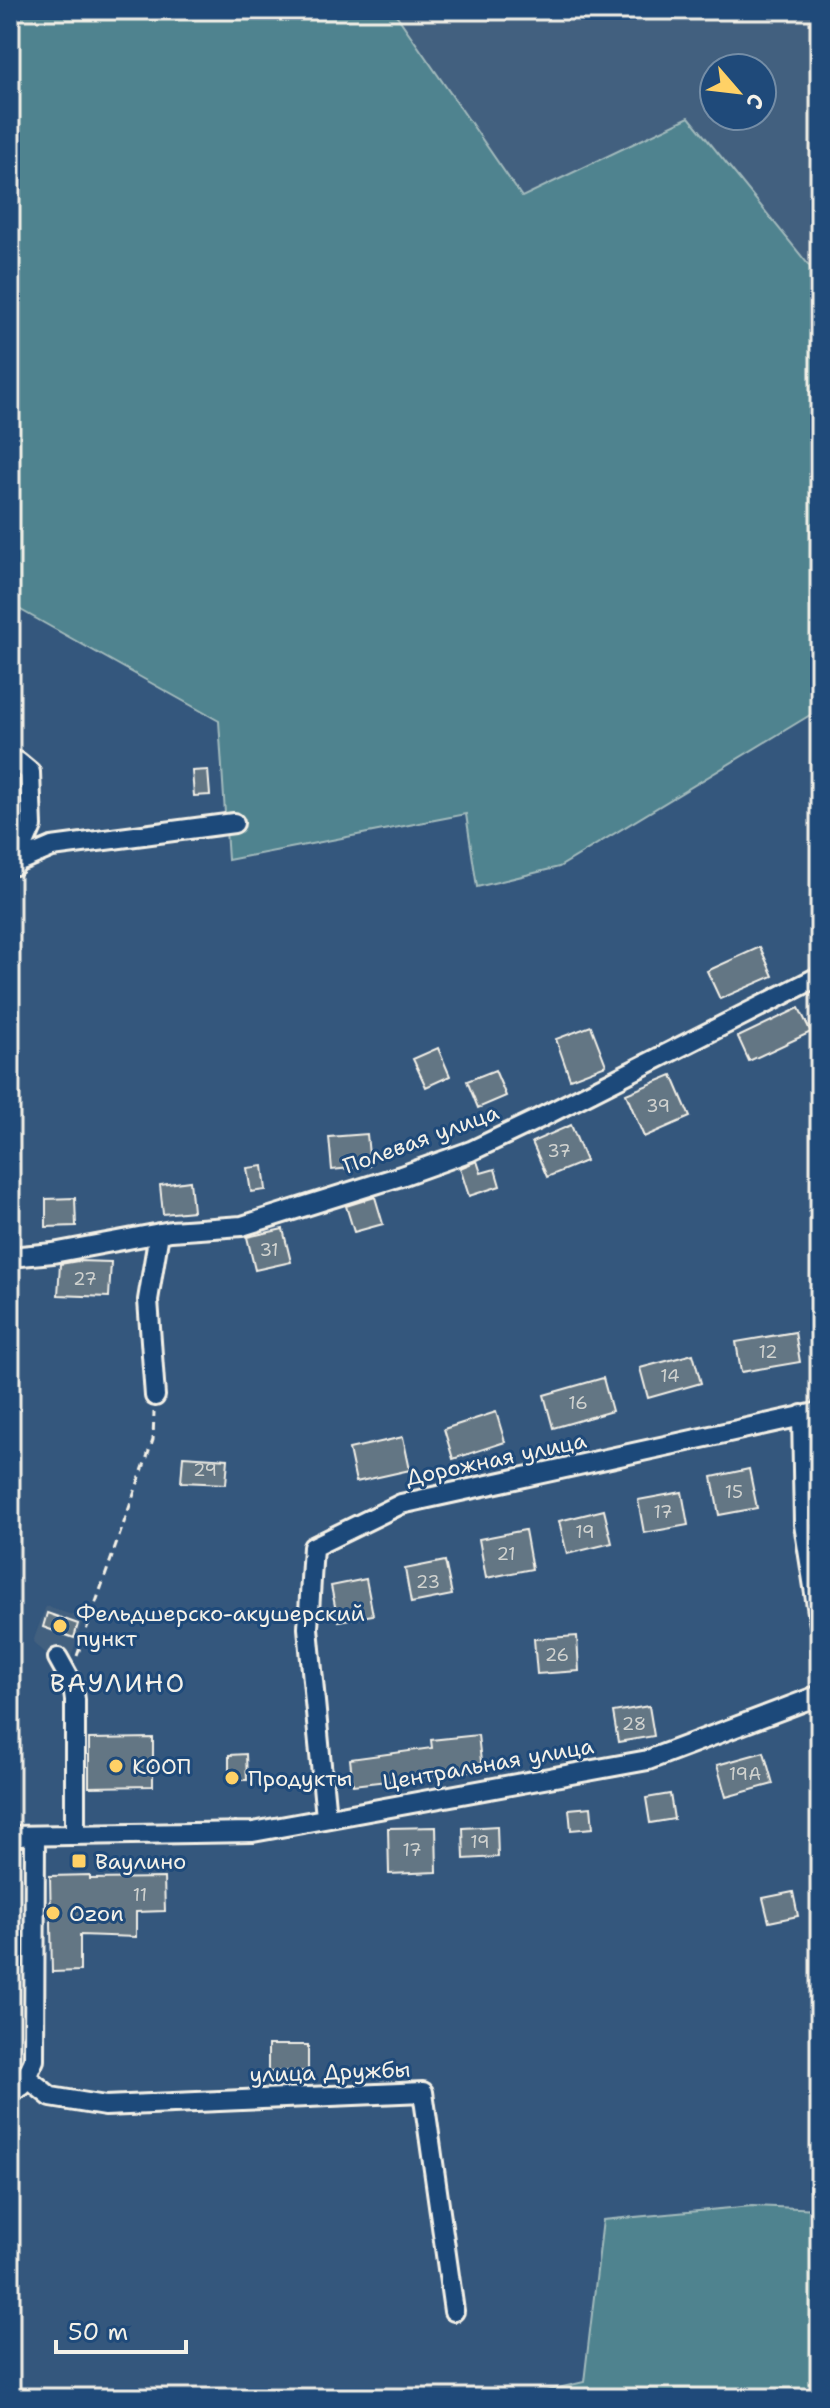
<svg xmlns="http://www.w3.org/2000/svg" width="830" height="2408" viewBox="0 0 830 2408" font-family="'Shantell Sans',sans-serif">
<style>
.built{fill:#42607f;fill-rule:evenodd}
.green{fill:#50838f;stroke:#a2babc;stroke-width:2}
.building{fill:#647684;stroke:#f4f1e8;stroke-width:2}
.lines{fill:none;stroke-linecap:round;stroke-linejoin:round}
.minor-casing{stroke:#f4f1e8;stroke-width:24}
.path{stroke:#f4f1e8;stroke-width:3;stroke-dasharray:8 6;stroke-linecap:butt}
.minor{stroke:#1f4a7a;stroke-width:18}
.poi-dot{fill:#ffd166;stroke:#1f4a7a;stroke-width:3}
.labels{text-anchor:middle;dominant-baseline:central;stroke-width:6;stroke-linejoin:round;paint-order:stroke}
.number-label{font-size:18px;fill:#d0d2cf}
.street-label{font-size:22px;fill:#f4f1e8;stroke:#1f4a7a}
.poi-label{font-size:22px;fill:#f4f1e8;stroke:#1f4a7a;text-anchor:start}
.quarter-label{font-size:26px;letter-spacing:2px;fill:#f4f1e8;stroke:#1f4a7a}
</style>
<rect width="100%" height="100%" fill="#34577d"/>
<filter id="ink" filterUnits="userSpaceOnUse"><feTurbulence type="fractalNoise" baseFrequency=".0125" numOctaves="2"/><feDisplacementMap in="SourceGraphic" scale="16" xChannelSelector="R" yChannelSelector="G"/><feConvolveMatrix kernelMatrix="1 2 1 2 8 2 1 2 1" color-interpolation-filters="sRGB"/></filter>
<g filter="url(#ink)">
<path class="built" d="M393,10H820V279L689,117L522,197ZM714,68H762V116H714Z
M46,1606L83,1619L70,1661L47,1654L33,1642Z"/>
<path class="green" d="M10,10H393L522,197L689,117L820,279V709L559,867L477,887L466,814L228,860L219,721L10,604Z
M752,2206L820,2209V2398H516L584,2382L603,2220Z"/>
<path class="building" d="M208,770L210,795L194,796L192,771Z
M760,947L773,976L720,999L707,971Z
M799,1008L811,1032L749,1061L738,1037Z
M591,1026L606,1065L570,1079L556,1039Z
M438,1048L450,1076L426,1087L413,1059Z
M495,1070L506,1096L478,1108L467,1081Z
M672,1075L690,1117L644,1137L626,1094Z
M571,1125L586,1161L547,1177L532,1142Z
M367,1134L370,1166L332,1170L329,1137Z
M477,1161L481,1173L495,1169L500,1186L469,1196L460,1168Z
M263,1166L266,1190L251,1192L247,1168Z
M190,1181L193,1211L163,1214L160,1185Z
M375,1197L383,1224L354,1232L346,1206Z
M75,1198L76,1226L46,1227V1199Z
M283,1229L291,1262L255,1270L247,1237Z
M78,1261L111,1262L109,1297L58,1295L60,1264Z
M795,1332L800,1362L741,1372L736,1342Z
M693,1354L701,1383L648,1398L640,1368Z
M603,1378L612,1411L553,1428L544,1395Z
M496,1412L505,1442L453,1459L444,1429Z
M403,1437L410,1470L356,1482L349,1449Z
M183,1456L228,1459L226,1484L181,1482Z
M749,1469L757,1508L719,1515L712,1477Z
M682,1492L688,1525L644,1533L638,1500Z
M604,1510L612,1543L567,1554L559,1521Z
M525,1530L532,1569L486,1578L479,1539Z
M445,1561L452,1595L411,1603L405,1569Z
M366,1579L373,1615L338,1621L331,1586Z
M47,1613L78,1624L74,1638L43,1627Z
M577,1636L579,1671L537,1674L534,1639Z
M649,1706L654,1736L618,1742L613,1712Z
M478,1735L482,1770L353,1785L350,1759L432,1748L431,1740Z
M153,1738V1786L89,1787V1739Z
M764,1752L773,1784L726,1797L717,1765Z
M246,1754L247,1780H229V1755Z
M670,1794L674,1819L650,1823L646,1798Z
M591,1807L593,1828L571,1830L569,1809Z
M497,1826L498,1857L464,1859L463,1828Z
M436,1827L437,1872L389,1874L388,1828Z
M90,1875V1879L164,1878L165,1911L136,1912V1937L80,1935V1971L52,1972L50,1876Z
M793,1892L798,1916L769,1922L763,1898Z
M268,2045H308V2071L268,2072Z"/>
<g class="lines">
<defs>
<path id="minor" d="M10,761L18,762L30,772L32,826L15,865
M19,861L52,847L234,823
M10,1257L53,1253L171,1231L242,1226L401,1176L471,1151L536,1120L820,976
M155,1396L148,1300L159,1233
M802,1415L804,1524L820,1625
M58,1658L73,1685L75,1700V1835
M326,1817L308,1628L313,1547L401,1504L820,1412
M10,1836L253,1832L648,1760L820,1695
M26,2077L51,2097L105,2106L423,2092L454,2311
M10,2093L22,2086L34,2060L35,1836"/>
</defs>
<use href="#minor" class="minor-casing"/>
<path class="path" d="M77,1656L153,1440L154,1412"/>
<use href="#minor" class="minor"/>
</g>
</g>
<g class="poi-dot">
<circle cx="60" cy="1626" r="8"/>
<circle cx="116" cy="1766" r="8"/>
<circle cx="232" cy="1778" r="8"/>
<rect x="71" y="1853" width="16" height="16" rx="4"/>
<circle cx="53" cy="1913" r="8"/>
</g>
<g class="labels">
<g class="number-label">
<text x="658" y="1106">39</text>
<text x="559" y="1151">37</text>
<text x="269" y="1250">31</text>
<text x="85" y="1279">27</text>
<text x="768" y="1352">12</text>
<text x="670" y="1376">14</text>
<text x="578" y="1403">16</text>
<text x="205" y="1470">29</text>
<text x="734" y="1492">15</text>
<text x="663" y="1512">17</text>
<text x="585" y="1532">19</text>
<text x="506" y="1554">21</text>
<text x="428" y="1582">23</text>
<text x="557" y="1655">26</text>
<text x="634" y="1724">28</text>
<text x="745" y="1774">19А</text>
<text x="480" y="1842">19</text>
<text x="412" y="1850">17</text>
<text x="140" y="1895">11</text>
</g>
<g class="street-label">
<text transform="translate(421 1139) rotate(-20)">Полевая улица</text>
<text transform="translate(496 1459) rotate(-12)">Дорожная улица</text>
<text transform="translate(488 1764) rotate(-10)">Центральная улица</text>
<text transform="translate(330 2072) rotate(-2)">улица Дружбы</text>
</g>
<g class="poi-label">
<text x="76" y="1613">Фельдшерско-акушерский<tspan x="76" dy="25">пункт</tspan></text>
<text x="132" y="1766">КООП</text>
<text x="248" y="1778">Продукты</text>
<text x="95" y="1861">Ваулино</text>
<text x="69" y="1913">Ozon</text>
</g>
<g class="quarter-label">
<text x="118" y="1682">ВАУЛИНО</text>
</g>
</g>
<rect width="830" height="2408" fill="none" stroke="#1f4a7a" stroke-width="40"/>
<rect x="20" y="20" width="790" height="2368" fill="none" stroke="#f4f1e8" stroke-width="3" filter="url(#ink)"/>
<g transform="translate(738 92) rotate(118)"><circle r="38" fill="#1f4a7a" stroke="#748da6" stroke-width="2"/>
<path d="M0-6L14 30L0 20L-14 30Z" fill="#ffd166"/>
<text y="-12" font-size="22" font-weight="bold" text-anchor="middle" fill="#f4f1e8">С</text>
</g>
<path d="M56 2340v12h130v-12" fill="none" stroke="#f4f1e8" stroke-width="4"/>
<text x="68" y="2340" font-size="24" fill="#f4f1e8" stroke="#1f4a7a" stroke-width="6" paint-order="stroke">50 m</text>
</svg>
